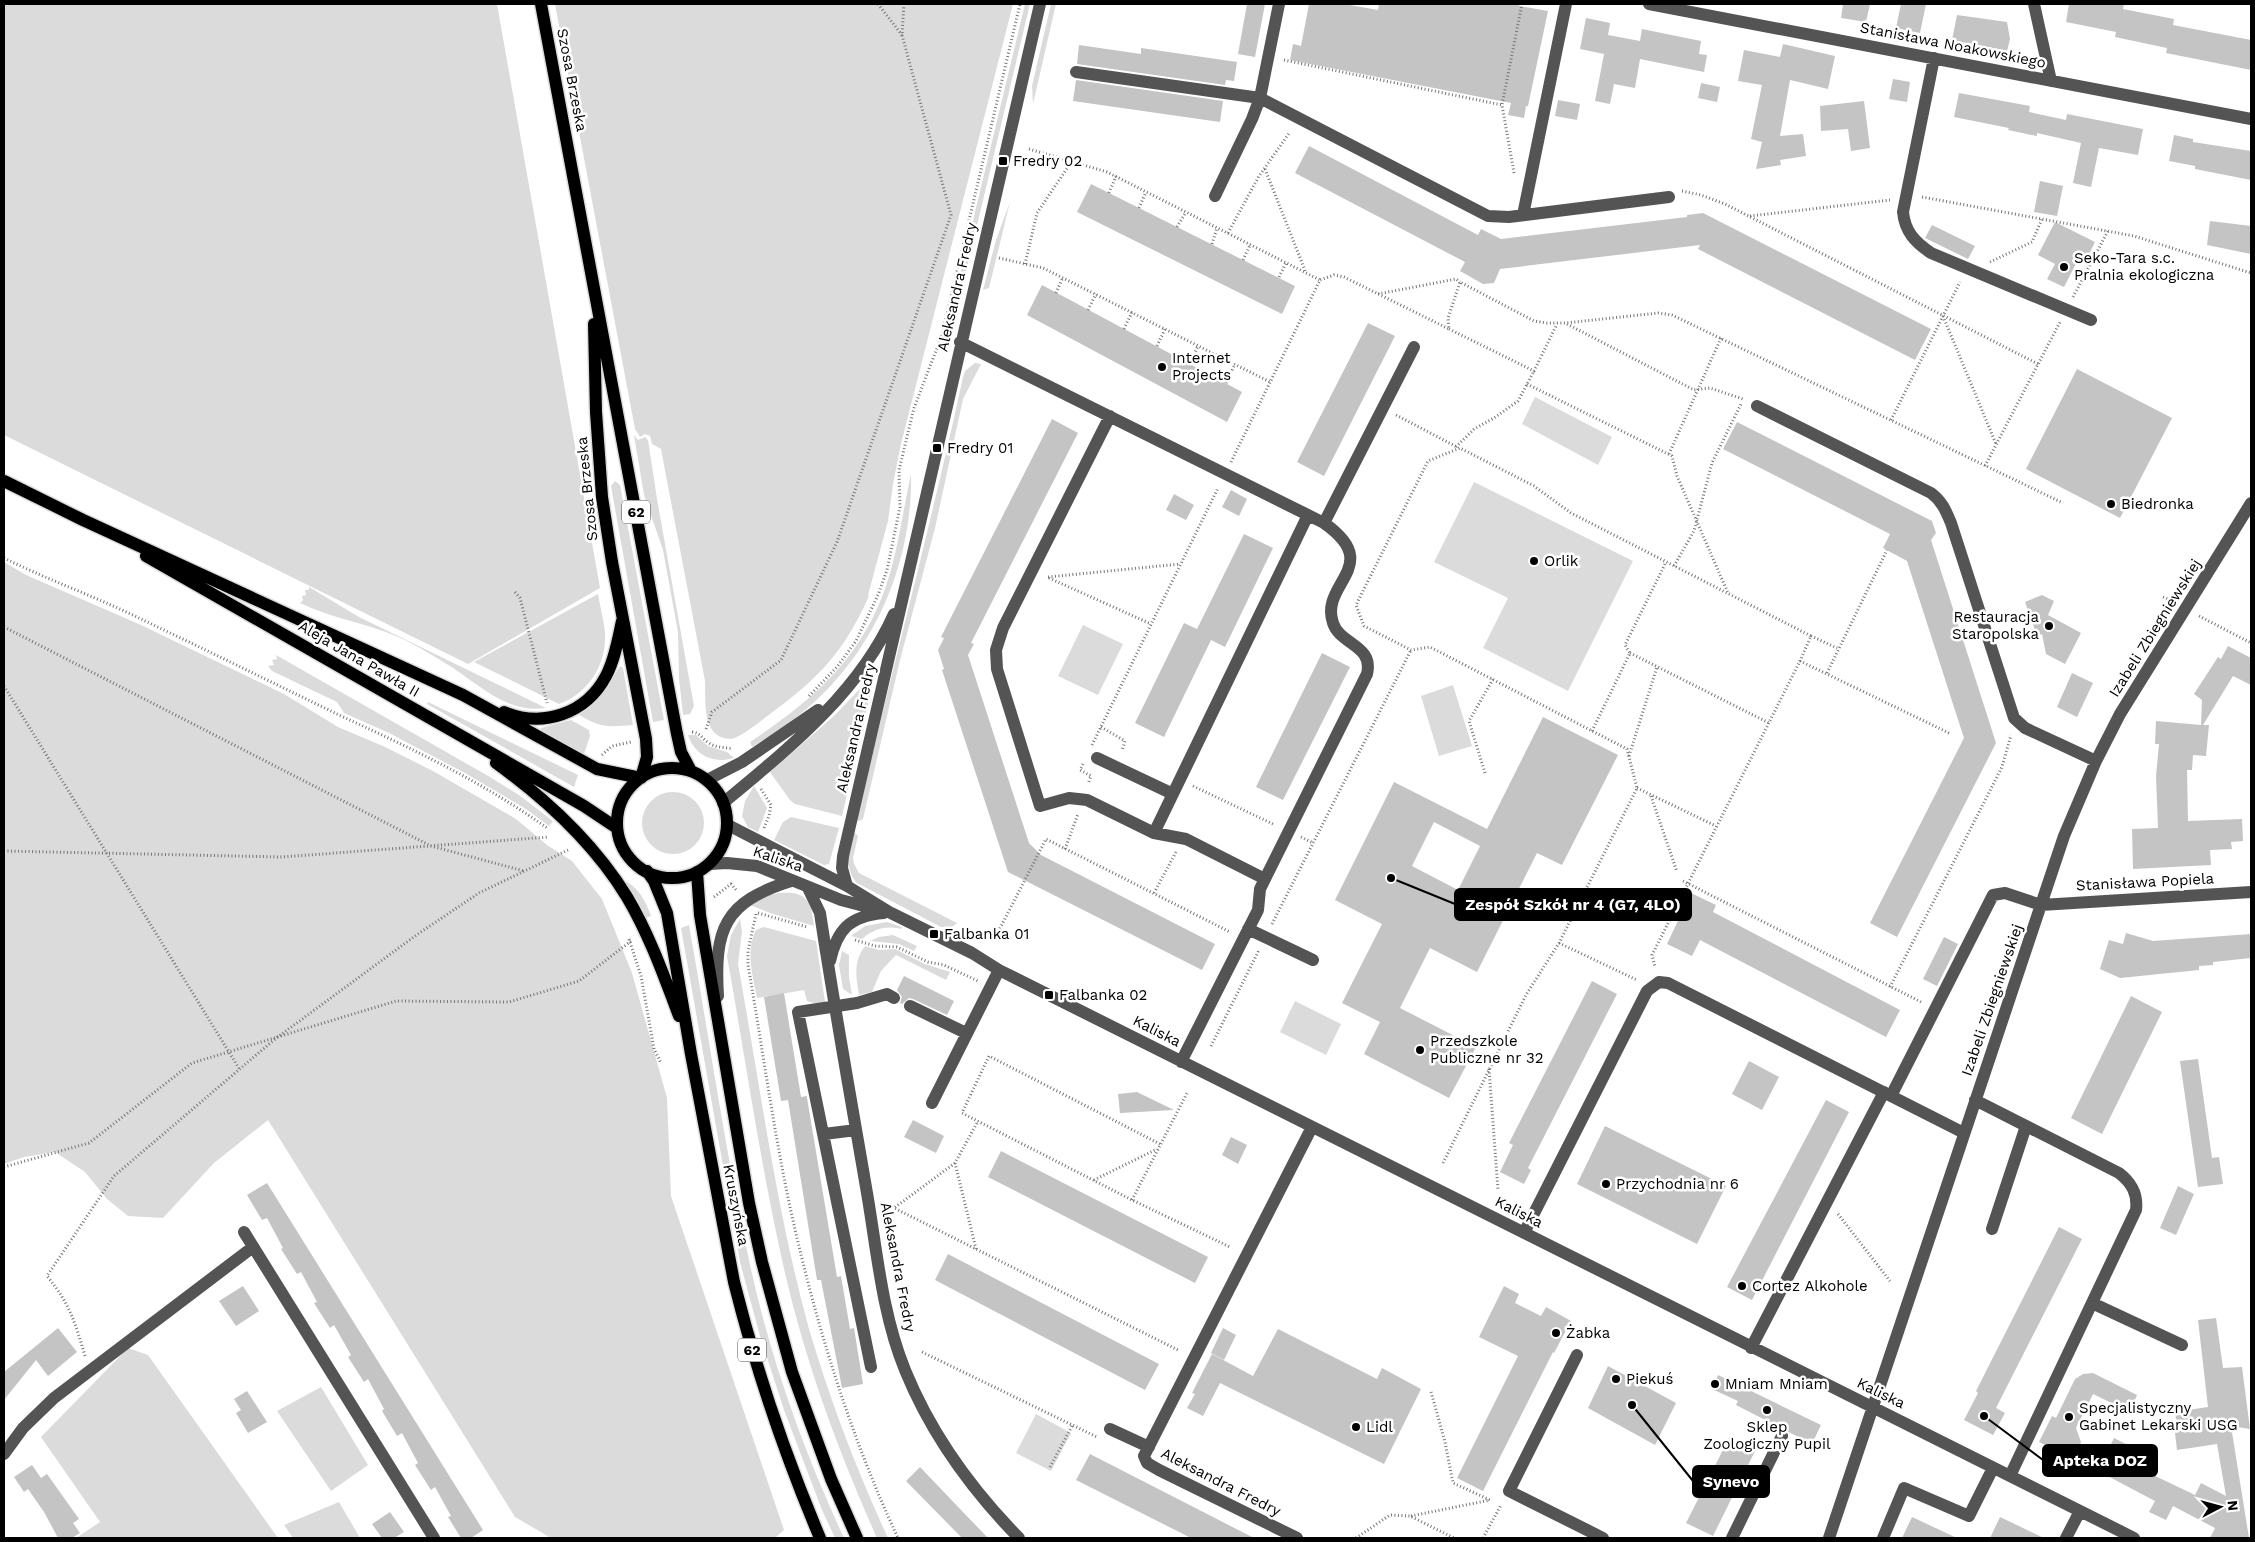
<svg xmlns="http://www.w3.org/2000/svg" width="2255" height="1542" viewBox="0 0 2255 1542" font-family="'Work Sans',sans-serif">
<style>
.green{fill:#dbdbdb}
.building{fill:#c4c4c4;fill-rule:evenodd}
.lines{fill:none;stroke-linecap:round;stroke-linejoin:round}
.major-casing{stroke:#dbdbdb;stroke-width:15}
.path{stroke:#767676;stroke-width:3;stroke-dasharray:1 2.5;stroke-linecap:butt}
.minor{stroke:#545454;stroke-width:12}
.major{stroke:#000;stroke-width:12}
.poi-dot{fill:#000;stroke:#fff;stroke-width:2}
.labels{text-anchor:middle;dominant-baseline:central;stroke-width:5;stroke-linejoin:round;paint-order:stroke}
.shield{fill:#fff;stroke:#4c4c4c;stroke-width:1}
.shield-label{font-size:14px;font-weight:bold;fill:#000}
.street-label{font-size:15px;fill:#000;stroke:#fff}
.poi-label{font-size:15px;fill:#000;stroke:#fff;text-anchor:start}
.leader{fill:none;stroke:#000;stroke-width:2}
.callout-dot{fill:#000;stroke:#fff;stroke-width:2}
.callout{fill:#000;stroke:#000;stroke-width:2}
.callout-label{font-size:16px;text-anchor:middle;font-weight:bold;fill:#fff}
</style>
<rect width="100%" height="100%" fill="#fff"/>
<path class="green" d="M4,4H497L600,588L468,664L4,435Z
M555,4H1013L901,444L893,484L888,521L868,595L869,596C844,652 819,678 770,714C758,723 746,734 732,739C701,739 706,703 705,681L661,449L652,444L650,436L645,434L640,437L635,429Z
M1025,4H1030L963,284L958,283Z
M1051,4H1056L1033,104L1032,86Z
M1010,202L989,288L983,290L996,240Z
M975,363L981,364L963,399L935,528L900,660L863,819L859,821L857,820C891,672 931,526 963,377L965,371Z
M1535,397L1612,437L1598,465L1522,424Z
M634,435L638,440L645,437L648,440L657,499L694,706L690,714L683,715L679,678L678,632L663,550L644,495Z
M911,474C913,560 876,648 811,705C793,721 772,734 752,747L750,742C808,703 855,665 882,597C897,559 902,515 911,474Z
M615,481L620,485L664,720L653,722L611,486Z
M1474,482L1633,561L1568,691L1483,648L1508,598L1434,562Z
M4,562L26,575L141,625L284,694L338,727L383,746L433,771L516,819L547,845L572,861L602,899L632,973L667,1098L671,1196L784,1530L775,1538H551L515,1517L268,1120L214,1163L163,1218L128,1216L107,1199L85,1172L55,1152L24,1157L4,1164Z
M309,587L359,617L546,708C505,714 477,682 445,663C426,651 404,638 383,631C355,621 327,616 300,603L303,600L302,596L306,595L305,590H309Z
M598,594C600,607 604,620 605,633C607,664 588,694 559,704L474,662Z
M1083,625L1123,644L1098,695L1058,676Z
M276,655L490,777L519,795L553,821L549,826L526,809L465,773L389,733L344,713L337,702L272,671L268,666L274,665L272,660L277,659Z
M620,666L623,668L633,725C607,727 602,728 579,715C599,702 608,686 620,666Z
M873,675L874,679L842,816L795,804L790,800L770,772L835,715Z
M1453,685L1472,746L1439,756L1421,696Z
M428,702L578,775L574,787L427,704Z
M571,720L589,730L590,736L584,754L540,733L541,728Z
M688,735H696L708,746L727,752L734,758C714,764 695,756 688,735Z
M754,786L767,808L758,832L748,827L742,816L745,801Z
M642 823a31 31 0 1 1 62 0a31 31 0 1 1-62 0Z
M791,817L839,828L829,864L824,865L774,840L783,822Z
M854,832L858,836L853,858L854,864L859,873L957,923L952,927H941L857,883C843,868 850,850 854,832Z
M622,879C638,887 645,899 651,916L646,918Z
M780,893C807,891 811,901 814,926L770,913L750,905L769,895Z
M740,919L742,931L738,964C760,1085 776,1209 809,1329C830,1400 857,1471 888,1538H877C839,1453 806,1364 785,1273C761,1169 746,1062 727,956L731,935Z
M887,922L902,927L901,929C886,925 873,929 862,939L851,936L865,926Z
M689,925C709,1037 725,1149 749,1260C769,1355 803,1450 844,1538H835L822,1510L784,1410L760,1336L740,1262L681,928Z
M764,927L816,941L825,1002L816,1004L807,1001L804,990L757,998C753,976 745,951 756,930Z
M893,935L917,946L914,951L899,944L870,941L879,937Z
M865,946L879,950L895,949L925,964L950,972L946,980L896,955L881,971L872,992L859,995C856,977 853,962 865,946Z
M842,951L849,955V977L852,995L843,989L839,965Z
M1295,1001L1341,1024L1326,1055L1280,1032Z
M128,1348L148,1355L278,1538H76L100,1522L41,1437Z
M321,1387L368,1465L331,1491L277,1411Z
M1036,1414L1071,1433L1051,1471L1016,1453Z
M339,1502L360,1538H293L284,1525Z"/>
<path class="building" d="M1247,4H1265L1255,57L1238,54Z
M1309,4H1344L1378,10L1379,4H1520L1519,6L1548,11L1528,106H1526L1524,118L1508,115L1511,103L1290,60L1293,44L1301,46Z
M1843,4H1870L1866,22L1841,18Z
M1901,4H1926L1920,33L1896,28Z
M2069,4H2124L2123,9L2174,19L2173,25L2251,40V70L2166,53L2167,48L2115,37L2116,32L2066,22Z
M1957,15L2007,22L2010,39L2007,51L1952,40Z
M1586,18L1610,23L1608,35L1640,41L1642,29L1701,41L1699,54L1707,55L1704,72L1640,59L1635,88L1614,84L1610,104L1595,101L1604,54L1580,49Z
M1783,44L1835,56L1828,89L1790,80L1780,136L1803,134L1806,156L1780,160L1781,165L1756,169L1762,142L1751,139L1762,85L1738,81L1744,50L1780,57Z
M1079,45L1141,54V48L1237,62L1234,81L1226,80L1225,85L1077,64Z
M1893,79L1910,82L1907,102L1889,99Z
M1076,80L1223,101L1220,122L1073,101Z
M1701,83L1720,87L1717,102L1698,98Z
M1959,93L2030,106L2029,112L2066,120L2067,114L2143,129L2138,155L2099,148L2091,187L2073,183L2081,143L2037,133V136L2008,130L2009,128L1954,117Z
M1558,100L1580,104L1577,120L1555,116Z
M1864,101L1870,148L1851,151L1848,129L1821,131L1820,106Z
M2174,135L2193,139V142L2251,151V180L2195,169V166L2169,161Z
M1309,146L1478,235L1481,229L1501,239L1687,217V215L1703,213L1931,329L1915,360L1698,249L1700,245L1500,269L1494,283L1483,284L1460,271L1465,262L1295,173Z
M2040,181L2063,186L2057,216L2034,212Z
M1091,184L1295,286L1282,314L1077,212Z
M2210,221L2251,226V254L2207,245Z
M2055,222L2095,242L2087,258L2081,254L2064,287L2047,279L2055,264L2038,255Z
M1932,225L1975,246L1968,259L1925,238Z
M1042,285L1242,392L1227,422L1027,315Z
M1368,323L1395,336L1324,476L1297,462Z
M2077,369L2172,418L2120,518L2026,469Z
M1052,419L1078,433L971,643L974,644L968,655L1029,843L1041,855L1215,944L1202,970L1008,872L942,670L944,669L938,650L944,638L941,637Z
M1737,422L1932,521L1936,533L1931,540L1996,743L1897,937L1870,923L1964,738L1962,732L1907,561L1883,548L1890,534L1723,449Z
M1231,490L1247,499L1239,516L1222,507Z
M1174,494L1194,505L1186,520L1166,510Z
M1244,534L1273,548L1225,647L1211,640L1164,737L1135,723L1184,623L1197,629Z
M2042,595L2054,601L2048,615L2081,633L2065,664L2046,654L2042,634L2037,636L2025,602Z
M2228,646L2251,658V685L2233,676L2203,725H2209L2206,756L2193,755L2192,770H2187L2188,821L2242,819L2243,841L2231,842L2232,849L2210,850L2211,865L2133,869L2132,829L2158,828L2156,776L2159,744H2155L2156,721L2201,725L2202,700L2194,694L2218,657L2221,659Z
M1322,653L1350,667L1283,800L1256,787Z
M2072,673L2093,683L2077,717L2057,707Z
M1543,717L1618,755L1562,865L1537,853L1477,972L1430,948L1400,1008L1476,1047L1449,1098L1364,1054L1380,1022L1342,1003L1382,924L1335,900L1394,782L1487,829ZM1434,822L1480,846L1458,890L1412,866Z
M1691,893L1716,905L1713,912L1900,1010L1886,1037L1700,940L1692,956L1667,944Z
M2126,933L2153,941L2251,934V958L2213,962V965L2199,966V970L2120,978L2100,969L2109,940L2123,944Z
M1944,937L1958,944L1937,986L1923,979Z
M904,976L954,1001L947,1015L913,999L909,998L902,1004L900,1003L902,997L897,990Z
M1592,981L1617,994L1528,1168L1531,1170L1524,1184L1500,1172L1513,1145L1509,1143Z
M784,993L801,1097L807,1096V1098L837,1277L841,1276L850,1329L854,1328L863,1384L842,1388L821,1280H817L788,1100L781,1101L764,997Z
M2131,996L2162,1012L2102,1134L2071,1118Z
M2198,1059L2212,1158L2219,1157L2223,1184L2198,1187L2180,1061Z
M1749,1061L1779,1077L1762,1110L1732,1094Z
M1137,1092L1174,1110L1120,1113L1118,1094Z
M1826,1100L1849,1112L1752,1300L1727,1287Z
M913,1120L944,1136L936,1153L904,1137Z
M1605,1126L1726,1186L1697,1244L1577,1184Z
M1231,1137L1247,1145L1238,1164L1222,1155Z
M1001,1151L1208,1257L1195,1283L988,1177Z
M267,1183L483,1530L471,1538H461L448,1517L451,1516L435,1487L431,1490L415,1465L418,1463L402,1433L397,1436L382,1411L384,1409L368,1379L364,1382L348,1357L351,1355L334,1325L330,1328L314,1303L317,1302L301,1272L297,1274L281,1249L283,1248L267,1218L262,1220L247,1195Z
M2178,1186L2194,1194L2176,1235L2160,1228Z
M2059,1227L2082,1239L1996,1408L2005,1413L1993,1435L1964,1420L1978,1393L1976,1391Z
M948,1254L1159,1364L1145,1390L935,1280Z
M243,1286L259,1311L236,1326L219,1301Z
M1504,1286L1519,1294L1515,1303L1541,1316L1546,1307L1571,1321L1554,1353L1553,1352L1483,1491L1457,1478L1518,1356L1479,1337Z
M2216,1318L2223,1368L2242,1367L2250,1429L2231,1426L2249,1538H2210L2215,1528L2173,1506L2166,1520L2149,1512L2155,1501L2100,1472L2109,1454L2195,1495L2201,1483L2226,1496L2217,1444L2177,1450L2175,1433L2178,1432L2175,1412L2208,1407L2198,1320Z
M58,1328L77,1352L48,1376L36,1360L4,1400V1372Z
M1223,1328L1236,1335L1224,1360L1211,1353Z
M1278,1329L1377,1379L1382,1368L1421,1389L1384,1464L1220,1383L1203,1416L1187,1408L1195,1394L1192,1393L1212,1354L1253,1376Z
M1608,1366L1676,1403L1655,1445L1588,1408Z
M2093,1373L2137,1395L2130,1412L2093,1394L2076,1428L2081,1442L2074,1459L2039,1442L2052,1416L2056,1418L2075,1379L2083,1374Z
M1718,1375L1821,1425L1812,1444L1736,1405L1738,1401L1712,1389Z
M247,1391L267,1422L248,1433L236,1413L241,1410L234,1399Z
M1729,1438L1755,1451L1713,1536L1686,1523Z
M2114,1438L2146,1454L2117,1458L2107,1452Z
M1090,1454L1254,1538H1191L1076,1480Z
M32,1465L41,1478L47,1474L79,1519L73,1523L80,1533L72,1538H58L44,1512L28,1489L24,1492L14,1477Z
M920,1467L962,1511L988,1538H962L906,1481Z
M390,1512L404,1532L394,1538H382L372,1524Z
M1912,1517L1957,1538H1902Z
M2000,1517L2044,1538H1990Z"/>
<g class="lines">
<defs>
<path id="major" d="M541,4L677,734L681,752L691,771
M594,324L596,412L602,497L612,562L646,739L647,757L641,778
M4,481L83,520L463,695L597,769L641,778
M146,556L584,806L617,828
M504,712C543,728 586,714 606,676C615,659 618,639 622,621
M496,763C546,799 595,845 627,897C649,934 664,976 679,1016
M617 823a55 55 0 1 1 110 0a55 55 0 1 1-110 0Z
M647,871L654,881L667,913L691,1054L734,1282C756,1370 785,1455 820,1538
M697,872L700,915L749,1203L762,1262L792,1372L831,1479L857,1538"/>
</defs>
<use href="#major" class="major-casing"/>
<path class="path" d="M878,4L902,35
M1284,60L1502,105
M1029,149L1107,172L1320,280
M1265,169L1306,273
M1514,173L1502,105L1522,4
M1682,191L1701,195L1725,204L2038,364
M1109,193L1116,176
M1922,197L2134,236L2251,273
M1139,208L1146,192
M1750,216L1890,200
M1177,227L1186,212
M1228,233L1259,176L1290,132
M1212,244L1217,228
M999,258L1043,268L1270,382
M1243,260L1250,245
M1990,262L2032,242L2042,219
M1025,264L1037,213L1072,161
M1279,277L1286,263
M1056,293L1063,277
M1378,294L1456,279L1460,282
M2073,297L2108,231
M1088,310L1096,294
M1943,316L1996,444
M1567,324L1694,390L1710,388L1743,399
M1124,329L1132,312
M1449,329L1534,371L1557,324
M1157,346L1165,329
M1189,364L1198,346
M1226,383L1235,364
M1527,384L1672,456L1677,476L1728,593
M1396,415L1457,447
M1891,420L1960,282
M1456,447L1474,429L1494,418L1518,401L1534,371
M1669,454L1721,338
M1231,462L1320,280L1334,275L1344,277L1449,329L1448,318L1460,282L1534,321L1547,323H1566L1658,313L1672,315L2063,503
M1985,466L2060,322
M4,558C42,577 83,592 122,610C194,644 265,679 337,714C410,748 480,780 547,828
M1674,566L1694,531L1712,463L1741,404
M1048,577L1180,564
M1049,578L1151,624
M515,592L520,598L547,703
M2163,597L2172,601
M2199,616L2251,643
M4,627L431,846L524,871
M1811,636L1837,648
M1630,653L1769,723
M1800,661L1951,734
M1827,673L1887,550
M4,686L240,1070
M809,696L837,667L856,641L878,595L887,570L900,507L899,470L914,408L942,335L1020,4
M1101,727L1125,741L1122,751
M706,729L712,712L781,660L837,542L951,215L902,35L904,4
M1592,731L1630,653L1625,645L1666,562
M692,732C701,733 702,739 709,743C716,748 725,747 733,749
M1092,745L1218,488
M602,755L612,746L631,742
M1629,756L1657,667
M1083,764L1080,770L1091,776L1088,784
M1485,773L1469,721L1493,679
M1193,786L1275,825
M1637,788L1716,826
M761,789L771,805L769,816L764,828
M1651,796L1677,872
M1301,837L1313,843
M1065,849L1078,814
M4,851L282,857L549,837
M1683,881L1921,1002
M1154,893L1176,852
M714,897L731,884L737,891
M758,913L807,927
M756,914L748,951V965C762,1045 773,1127 790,1207C815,1321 849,1433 898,1538
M1272,924L1411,650
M995,938L1046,839L1230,932
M629,939L641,976L654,1049L661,1063
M855,940L875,946L897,947L928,962L944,965L978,981
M1559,943L1637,980
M1890,987L2002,767L2011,735
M1211,1046L1259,950
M1489,1069L1498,1190
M1160,1144L989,1056L962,1113L1132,1200L1230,1247
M955,1163L894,1208L1178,1350
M1443,1163L1526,995L1559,943L1637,788L1627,749L1430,647L1411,650L1364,626L1356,605L1428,461L1460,448L1534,486L1571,513L1811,636L1800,661L1652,955L1655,967
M4,1167L89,1143L192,1063L396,1001L509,1002L579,981L631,941
M1094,1180L1157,1149
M1132,1200L1187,1093
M1838,1214L1890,1281
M976,1249L955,1163L978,1121
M922,1352L1097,1437
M85,1356C75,1322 70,1304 47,1276L114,1176L275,1039L415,936L479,893L568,850
M1431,1392L1445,1442L1453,1483L1490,1500
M1050,1467L1072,1426
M1411,1516L1490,1500
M1356,1538L1390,1515L1410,1516L1454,1538
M1483,1538L1501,1505"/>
<path class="minor" d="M1649,4L2251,119
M2034,4L2051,81
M1934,58L1903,212C1905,232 1915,242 1931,253L2091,320
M1076,72L1260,98L1488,216L1509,217L1669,197
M1215,196L1252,119L1260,98L1279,4
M1523,215L1566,4
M960,342L1324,523C1385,566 1319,583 1333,623C1340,645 1374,645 1367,674L1260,889L1258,910L1181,1062
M1757,406L1931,493C1942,501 1946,511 1951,523L2014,718L2025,728L2096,761
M1110,416L1003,628L996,650L997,669L1040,806L1069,798L1087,800L1154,833L1186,839L1265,879
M1324,523L1414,347
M1097,758L1173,794
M707,780L742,762L818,710
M723,803C788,749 859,693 894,614
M728,825L847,886L891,913L972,953L999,970L2134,1538
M1154,833L1308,515
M710,864L727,863L757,866L841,900L879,910
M847,886L842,868L843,856C908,572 973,288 1040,4
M808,888L820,913C834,1006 851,1099 867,1193C877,1251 882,1314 905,1370C931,1434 971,1489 1019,1538
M1248,929L1313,960
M830,961C837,930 849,916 884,913
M718,996C714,929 724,902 791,881
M910,1006L966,1033
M1891,1096L1993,895L2005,893L2041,905L2251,892
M1975,1100L2119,1173C2132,1183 2138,1194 2136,1210L2010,1476
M932,1103L999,970
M824,1134L856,1130
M1992,1229L2026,1126
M244,1232L434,1538
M1524,1233L1647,991L1659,982L1668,983L1964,1133
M2092,1303L2182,1345
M1751,1348L1884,1092
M1577,1355L1509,1491L1603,1538
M871,1367L798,1012L857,1003L887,994L894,998
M1110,1429L1149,1447
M4,1454L23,1428L54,1398L253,1247
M1297,1538L1159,1470L1147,1463L1144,1456L1312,1127
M1732,1538L1782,1436
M1829,1538L2064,836L2096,761L2120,714L2251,503
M1883,1538L1904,1488L1969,1516L1993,1468
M2066,1538L2080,1511"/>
<use href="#major" class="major"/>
</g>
<g class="poi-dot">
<rect x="998" y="156" width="10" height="10" rx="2.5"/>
<circle cx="2064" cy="267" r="5"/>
<circle cx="1162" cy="367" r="5"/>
<rect x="932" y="443" width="10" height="10" rx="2.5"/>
<circle cx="2111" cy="504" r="5"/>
<circle cx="1534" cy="561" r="5"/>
<circle cx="2049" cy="626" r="5"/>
<rect x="929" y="929" width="10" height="10" rx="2.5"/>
<rect x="1044" y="990" width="10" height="10" rx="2.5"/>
<circle cx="1420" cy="1050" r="5"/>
<circle cx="1606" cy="1184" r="5"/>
<circle cx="1742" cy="1286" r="5"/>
<circle cx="1556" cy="1333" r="5"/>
<circle cx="1616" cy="1379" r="5"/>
<circle cx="1715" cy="1384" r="5"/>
<circle cx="1767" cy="1410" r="5"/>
<circle cx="2069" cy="1417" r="5"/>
<circle cx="1356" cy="1427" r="5"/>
</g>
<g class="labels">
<g class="shield">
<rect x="622" y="500.5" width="28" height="23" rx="4"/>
<rect x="738" y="1338.5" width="28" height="23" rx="4"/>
</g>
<g class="shield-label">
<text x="636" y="512">62</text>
<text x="752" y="1350">62</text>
</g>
<g class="street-label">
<text transform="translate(1953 45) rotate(11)">Stanisława Noakowskiego</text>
<text transform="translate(572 80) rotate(79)">Szosa Brzeska</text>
<text transform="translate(957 287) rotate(-77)">Aleksandra Fredry</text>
<text transform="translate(587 489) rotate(-96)">Szosa Brzeska</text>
<text transform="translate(2155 628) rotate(-58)">Izabeli Zbiegniewskiej</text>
<text transform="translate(359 659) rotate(30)">Aleja Jana Pawła II</text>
<text transform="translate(856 728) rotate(-77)">Aleksandra Fredry</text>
<text transform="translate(778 859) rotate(19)">Kaliska</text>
<text transform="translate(2145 882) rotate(-3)">Stanisława Popiela</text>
<text transform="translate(1992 1000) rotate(-71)">Izabeli Zbiegniewskiej</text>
<text transform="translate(1157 1031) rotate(27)">Kaliska</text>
<text transform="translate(736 1205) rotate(79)">Kruszyńska</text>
<text transform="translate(1519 1212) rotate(27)">Kaliska</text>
<text transform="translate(898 1267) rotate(79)">Aleksandra Fredry</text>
<text transform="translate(1881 1393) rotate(26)">Kaliska</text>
<text transform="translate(1221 1482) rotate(27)">Aleksandra Fredry</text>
</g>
<g class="poi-label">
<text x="1013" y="161">Fredry 02</text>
<text x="2074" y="258">Seko-Tara s.c.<tspan x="2074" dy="17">Pralnia ekologiczna</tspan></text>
<text x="1172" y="358">Internet<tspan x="1172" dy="17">Projects</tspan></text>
<text x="947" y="448">Fredry 01</text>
<text x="2121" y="504">Biedronka</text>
<text x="1544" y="561">Orlik</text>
<text x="2039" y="617" text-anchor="end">Restauracja<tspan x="2039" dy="17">Staropolska</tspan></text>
<text x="944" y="934">Falbanka 01</text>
<text x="1059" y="995">Falbanka 02</text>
<text x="1430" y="1041">Przedszkole<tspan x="1430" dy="17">Publiczne nr 32</tspan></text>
<text x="1616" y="1184">Przychodnia nr 6</text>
<text x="1752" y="1286">Cortez Alkohole</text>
<text x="1566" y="1333">Żabka</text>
<text x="1626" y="1379">Piekuś</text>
<text x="1725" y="1384">Mniam Mniam</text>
<text x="2079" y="1408">Specjalistyczny<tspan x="2079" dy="17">Gabinet Lekarski USG</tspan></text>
<text x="1366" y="1427">Lidl</text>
<text x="1767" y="1427" text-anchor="middle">Sklep<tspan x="1767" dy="17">Zoologiczny Pupil</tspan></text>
</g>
</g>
<path class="leader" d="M1391 878L1455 904M1984 1416L2043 1460M1632 1405L1693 1481"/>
<g class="callout-dot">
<circle cx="1391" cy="878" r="5"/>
<circle cx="1984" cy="1416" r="5"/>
<circle cx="1632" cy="1405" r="5"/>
</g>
<g class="callout">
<rect x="1455" y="889" width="236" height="31" rx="5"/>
<rect x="2043" y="1445" width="114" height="31" rx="5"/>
<rect x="1693" y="1466" width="76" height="31" rx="5"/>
</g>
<g class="callout-label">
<text x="1573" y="910">Zespół Szkół nr 4 (G7, 4LO)</text>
<text x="2100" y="1466">Apteka DOZ</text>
<text x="1731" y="1487">Synevo</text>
</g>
<rect width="2255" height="1542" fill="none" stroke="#000000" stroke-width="10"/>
<g transform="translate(2220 1507) rotate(84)" stroke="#ffffff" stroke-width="4" paint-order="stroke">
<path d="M0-4L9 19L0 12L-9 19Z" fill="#000000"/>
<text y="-8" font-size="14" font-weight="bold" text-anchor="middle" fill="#000000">N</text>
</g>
</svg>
